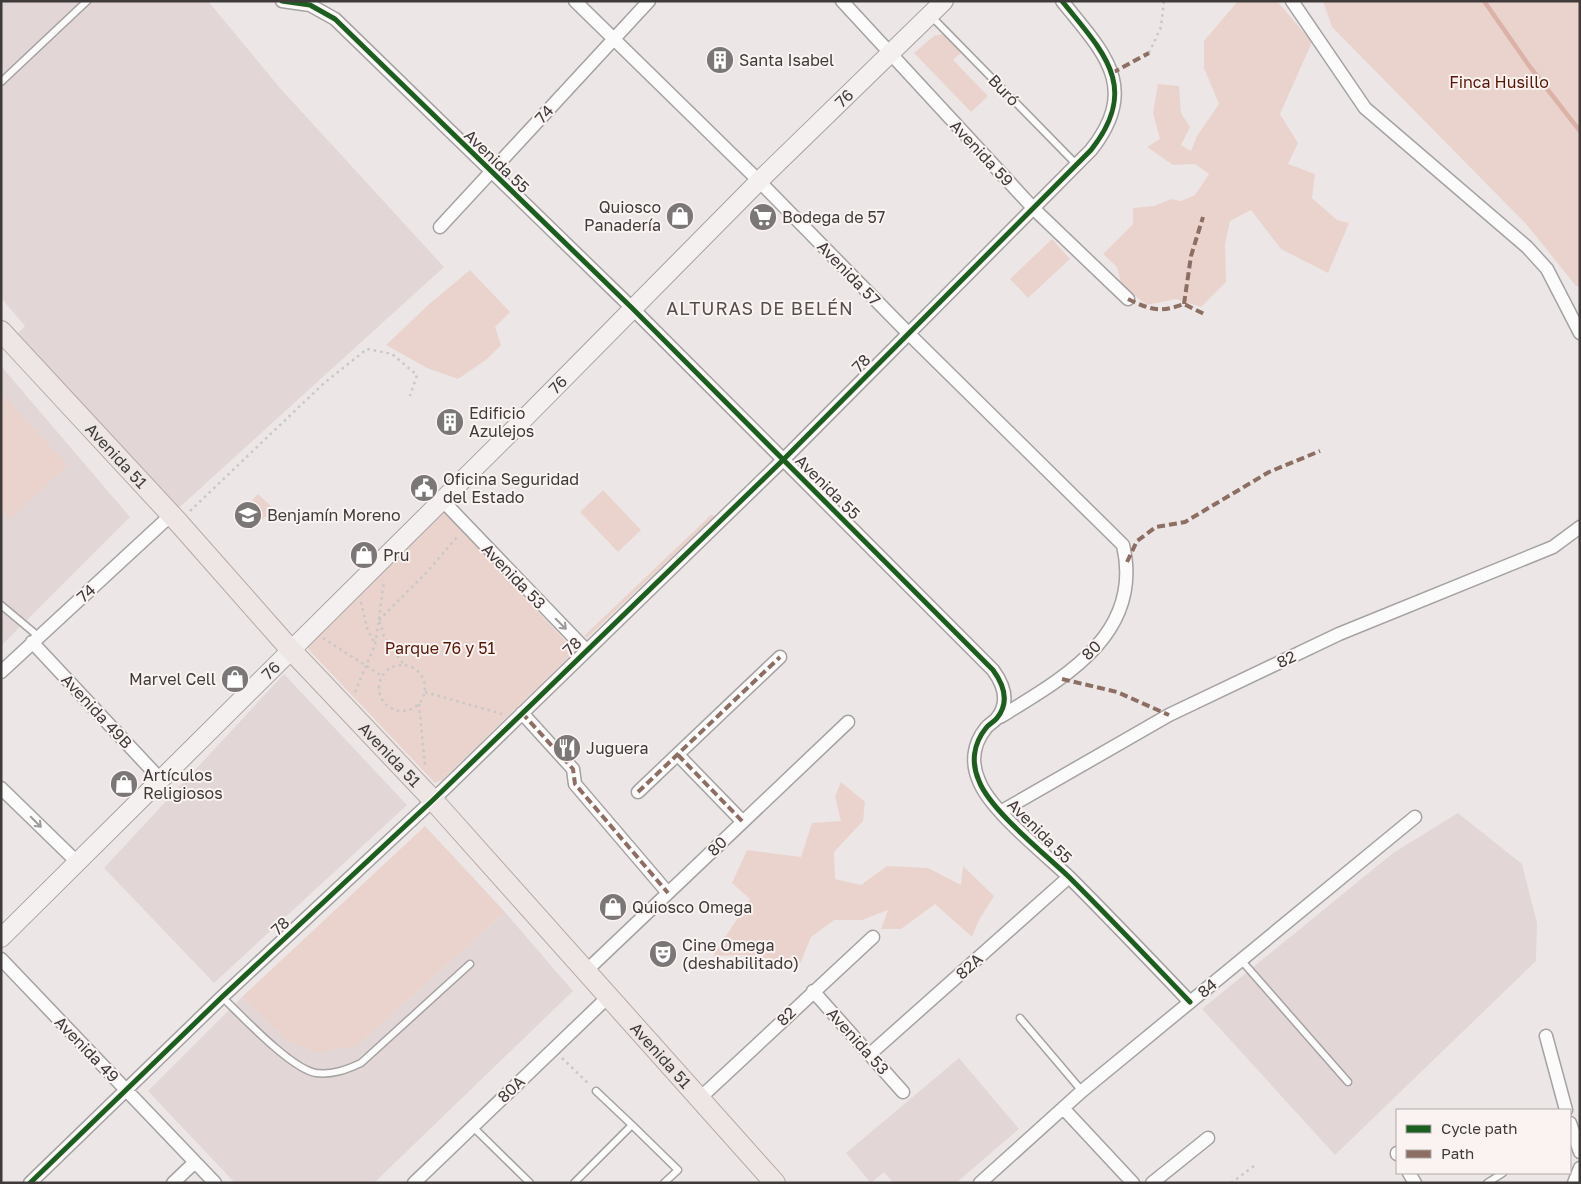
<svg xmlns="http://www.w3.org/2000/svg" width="1581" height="1184" viewBox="0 0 1581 1184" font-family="'Golos Text',sans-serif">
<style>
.built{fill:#e2d7d6}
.green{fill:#ead3cd}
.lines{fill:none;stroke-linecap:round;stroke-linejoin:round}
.stream{stroke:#dcb2a8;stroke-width:4.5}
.lane-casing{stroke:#a5a2a1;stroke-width:9}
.street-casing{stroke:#a5a2a1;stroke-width:15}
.secondary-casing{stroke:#a5a2a1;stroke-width:20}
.primary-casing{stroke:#b6a9a5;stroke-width:22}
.path{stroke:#c9c7c7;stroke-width:2.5;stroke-dasharray:2.5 4;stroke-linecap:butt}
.lane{stroke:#fcfbfb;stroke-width:6}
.street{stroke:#fcfbfb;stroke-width:12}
.secondary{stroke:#f4f0ef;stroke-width:18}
.primary{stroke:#ede6e4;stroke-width:20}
.quiet{stroke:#8d6e63;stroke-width:4;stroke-dasharray:8 4;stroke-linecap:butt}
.cycleway-casing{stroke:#fbf3f1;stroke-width:8}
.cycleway{stroke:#1b5e20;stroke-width:5}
.oneway{stroke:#9d9b9a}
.labels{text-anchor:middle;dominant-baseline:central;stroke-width:4;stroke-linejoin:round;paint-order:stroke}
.poi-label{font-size:16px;fill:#3e3b3a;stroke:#fbf3f1;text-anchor:start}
.park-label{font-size:16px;fill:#5a1604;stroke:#fbf3f1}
.street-label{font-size:16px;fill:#3e3b3a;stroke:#fbf3f1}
.neighbourhood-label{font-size:18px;letter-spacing:1px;fill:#544e4c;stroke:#fbf3f1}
</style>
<rect width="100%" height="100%" fill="#ece7e6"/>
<path class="built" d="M1,1H208L280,88L444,267L171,515L10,341L25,326L1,298Z
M1,366L130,517L1,646Z
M284,674L407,805L214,983L104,868Z
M1458,813L1522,864L1537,923L1536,961L1335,1155L1202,1009L1393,853Z
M505,912L573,991L374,1183H235L148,1091L242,997L288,1041L357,1046Z
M959,1058L1019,1129L956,1183H893L884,1172L871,1183L846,1153Z"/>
<path class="green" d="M1238,1H1277L1312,42L1280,114L1298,143L1288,164L1315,174L1312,198L1337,220L1349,223L1328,273L1281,249L1251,210L1230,221L1225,244L1226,282L1201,307L1176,299L1147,305L1122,286L1117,267L1103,254L1133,224V208L1154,206L1171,199L1181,201L1195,195L1209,174L1195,164L1173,165L1147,147L1160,139L1153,113L1158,84L1179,86L1181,113L1190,127L1181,145L1191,151L1197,136L1219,104L1204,68V41Z
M1323,1H1580V287L1576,286L1527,225L1332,27Z
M946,33L963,51L953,60L988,96L971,112L914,53L934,36Z
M1052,239L1070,259L1028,298L1010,279Z
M470,270L510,312L495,327L501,345L487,359L458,379L427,368L386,345L428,305Z
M1,393L68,465L10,519L1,509Z
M603,490L641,530L618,552L580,512Z
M258,494L274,509L255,526L245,522L243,509Z
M442,510L575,651L442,780L435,783L308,649L309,643Z
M712,514L714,517L587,638L584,636Z
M841,782L865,802L863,821L834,852L835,879L861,885L887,866L928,868L961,885L963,866L994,896L979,920L972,937L935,904L901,929H881L888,910L862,920H834L811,937L800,964L746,955L713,956L750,899L732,883L747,850L801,857L812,823L841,821L835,796Z
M425,826L505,912L357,1046L317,1053L288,1041L242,997Z"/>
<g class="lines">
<path class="stream" d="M1484,1L1530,67L1580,131"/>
<defs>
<path id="lane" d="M931,16L1077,165
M1,82L87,1
M1,605L38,636
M1241,960L1348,1082
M222,997C241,1015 291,1069 316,1073C332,1075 346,1070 361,1063L470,964
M1020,1018L1082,1091
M596,1091L632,1125
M473,1127L530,1183
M574,1183L632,1125L678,1170L664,1183
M1487,1183L1503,1173"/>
<path id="street" d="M282,1L310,5L335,19L632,308L993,670C1004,685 1010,702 997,718C994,722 989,724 986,728C973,744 971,763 979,781C990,810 1045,854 1069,877C1110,918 1150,960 1190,1002
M575,1L759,181L908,333L1123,545C1144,634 1064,678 1000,717
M842,1L1034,209L1128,299
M1292,1L1365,108L1527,247L1547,269L1580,333
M440,227L649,1
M442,500L586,650
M32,642L162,781
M1,672L171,515
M522,713L573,769L575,784L668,893
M678,755L743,822
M1,788L78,863
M638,792L780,657
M1002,811L1169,715L1339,634L1553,547L1580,527
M1,959L215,1183
M586,971L848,722
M813,991L903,1092
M1546,1036L1566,1110
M870,1054L1069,877
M700,1098L873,937
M1063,1108L1133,1183
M1570,1123L1580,1152
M1397,1153V1154
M1409,1173L1415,1183
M30,1183L222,997L433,800L783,460L1091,150C1141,87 1103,52 1062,1
M173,1183L195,1162
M414,1183L609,996
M980,1183L1082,1091L1415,817
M1152,1183L1208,1138
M1574,1183L1580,1168"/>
<g id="secondary">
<path id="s1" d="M1,938L510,433L759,181L944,1"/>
</g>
<g id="primary">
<path id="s2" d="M1,331L178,522L291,650L433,800L775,1183"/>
</g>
</defs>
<use href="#lane" class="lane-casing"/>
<use href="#street" class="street-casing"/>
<use href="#secondary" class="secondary-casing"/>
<use href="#primary" class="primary-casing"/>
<path class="path" d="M1149,53L1161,27L1164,1
M190,511L323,384L367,349L392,354L417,375L410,396
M361,602L367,628L375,644
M379,619L384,580
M379,620L426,573L458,536
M323,638L382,676
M379 688a23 23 0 1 1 46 0a23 23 0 1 1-46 0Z
M355,692L375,645L379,620L384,636L404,665
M425,692L502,714
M419,704L425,765
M562,1058L589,1084
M1231,1183L1254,1166"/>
<use href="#lane" class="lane"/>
<use href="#street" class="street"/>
<use href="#secondary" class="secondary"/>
<use href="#primary" class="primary"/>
<path class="quiet" d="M1112,73L1149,53
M1128,299C1151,310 1159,313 1184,304L1206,315
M1184,304L1191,256L1203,217
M1127,562L1137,541L1156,527L1185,522L1269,472L1320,451
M1062,679L1117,692L1169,715
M522,713L573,769L575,784L668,893
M678,755L743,822
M638,792L780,657"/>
<defs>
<path id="cycleway" d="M282,1L310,5L335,19L632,308L993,670C1004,685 1010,702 997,718C994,722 989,724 986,728C973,744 971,763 979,781C990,810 1045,854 1069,877C1110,918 1150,960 1190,1002
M30,1183L222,997L433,800L783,460L1091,150C1141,87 1103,52 1062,1"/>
</defs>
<use href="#cycleway" class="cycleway-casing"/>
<use href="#cycleway" class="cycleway"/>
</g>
<defs><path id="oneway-shaft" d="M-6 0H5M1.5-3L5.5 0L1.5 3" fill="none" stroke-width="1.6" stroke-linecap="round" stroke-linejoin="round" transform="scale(1.25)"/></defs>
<g class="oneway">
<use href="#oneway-shaft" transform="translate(561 624) rotate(45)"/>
<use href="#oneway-shaft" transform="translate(36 822) rotate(45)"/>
</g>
<defs>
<symbol id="building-disc" viewBox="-11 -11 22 22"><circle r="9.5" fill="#7b7776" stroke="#fbf3f1"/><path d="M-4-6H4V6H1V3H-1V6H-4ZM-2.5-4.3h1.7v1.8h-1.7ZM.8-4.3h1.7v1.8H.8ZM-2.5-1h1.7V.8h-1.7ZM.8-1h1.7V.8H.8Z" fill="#fff"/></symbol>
<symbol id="shop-disc" viewBox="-11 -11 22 22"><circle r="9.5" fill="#7b7776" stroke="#fbf3f1"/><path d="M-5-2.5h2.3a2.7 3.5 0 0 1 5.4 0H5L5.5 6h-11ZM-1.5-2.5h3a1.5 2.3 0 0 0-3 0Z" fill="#fff"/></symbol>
<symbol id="supermarket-disc" viewBox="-11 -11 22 22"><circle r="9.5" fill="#7b7776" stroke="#fbf3f1"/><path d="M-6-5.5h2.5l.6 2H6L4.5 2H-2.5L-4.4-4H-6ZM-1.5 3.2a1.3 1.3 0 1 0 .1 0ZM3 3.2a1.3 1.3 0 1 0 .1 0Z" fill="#fff"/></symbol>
<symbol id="civic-disc" viewBox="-11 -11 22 22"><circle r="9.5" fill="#7b7776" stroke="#fbf3f1"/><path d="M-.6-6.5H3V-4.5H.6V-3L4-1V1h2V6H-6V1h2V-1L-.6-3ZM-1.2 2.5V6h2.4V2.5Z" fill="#fff"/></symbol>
<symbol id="school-disc" viewBox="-11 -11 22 22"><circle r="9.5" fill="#7b7776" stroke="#fbf3f1"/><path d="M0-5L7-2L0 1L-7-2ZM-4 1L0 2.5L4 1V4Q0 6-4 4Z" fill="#fff"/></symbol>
<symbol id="restaurant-disc" viewBox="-11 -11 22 22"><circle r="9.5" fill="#7b7776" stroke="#fbf3f1"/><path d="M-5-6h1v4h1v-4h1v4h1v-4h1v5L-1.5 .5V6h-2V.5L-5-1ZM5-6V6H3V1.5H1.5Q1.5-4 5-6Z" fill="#fff"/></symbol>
<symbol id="theatre-disc" viewBox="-11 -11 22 22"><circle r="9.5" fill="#7b7776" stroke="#fbf3f1"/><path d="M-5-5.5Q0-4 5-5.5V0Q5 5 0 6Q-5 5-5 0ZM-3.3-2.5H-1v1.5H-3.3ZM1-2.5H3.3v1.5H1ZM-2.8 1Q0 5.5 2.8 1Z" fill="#fff"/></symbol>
</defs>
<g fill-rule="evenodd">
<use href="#building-disc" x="704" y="44" width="32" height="32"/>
<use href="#shop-disc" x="664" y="200" width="32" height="32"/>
<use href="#supermarket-disc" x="747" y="201" width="32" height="32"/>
<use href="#building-disc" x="434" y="406" width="32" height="32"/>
<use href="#civic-disc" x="408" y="472" width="32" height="32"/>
<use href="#school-disc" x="232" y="499" width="32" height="32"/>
<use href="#shop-disc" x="348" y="539" width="32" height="32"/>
<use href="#shop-disc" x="219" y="663" width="32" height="32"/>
<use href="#restaurant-disc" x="551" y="732" width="32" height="32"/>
<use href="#shop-disc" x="108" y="768" width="32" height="32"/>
<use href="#shop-disc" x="597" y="891" width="32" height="32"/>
<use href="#theatre-disc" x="647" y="938" width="32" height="32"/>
</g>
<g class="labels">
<g class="poi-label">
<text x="739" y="60">Santa Isabel</text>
<text x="661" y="207" text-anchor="end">Quiosco<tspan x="661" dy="18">Panadería</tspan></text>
<text x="782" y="217">Bodega de 57</text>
<text x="469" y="413">Edificio<tspan x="469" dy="18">Azulejos</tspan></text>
<text x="443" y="479">Oficina Seguridad<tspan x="443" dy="18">del Estado</tspan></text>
<text x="267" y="515">Benjamín Moreno</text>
<text x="383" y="555">Pru</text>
<text x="216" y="679" text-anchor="end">Marvel Cell</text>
<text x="586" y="748">Juguera</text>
<text x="143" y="775">Artículos<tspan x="143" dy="18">Religiosos</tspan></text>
<text x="632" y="907">Quiosco Omega</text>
<text x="682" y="945">Cine Omega<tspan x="682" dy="18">(deshabilitado)</tspan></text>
</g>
<g class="park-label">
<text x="1499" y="82">Finca Husillo</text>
<text x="440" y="648">Parque 76 y 51</text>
</g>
<g class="street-label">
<text transform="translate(1004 90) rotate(46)">Buró</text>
<text stroke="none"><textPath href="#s1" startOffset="1190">76</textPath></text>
<text transform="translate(544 114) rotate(-48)">74</text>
<text transform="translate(982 153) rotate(47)">Avenida 59</text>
<text transform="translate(497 161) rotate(44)">Avenida 55</text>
<text transform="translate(849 273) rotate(46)">Avenida 57</text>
<text transform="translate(861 363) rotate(-46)">78</text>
<text stroke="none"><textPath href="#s1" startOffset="785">76</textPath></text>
<text stroke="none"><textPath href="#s2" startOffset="170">Avenida 51</textPath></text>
<text transform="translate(828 487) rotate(45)">Avenida 55</text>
<text transform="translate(514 576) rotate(46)">Avenida 53</text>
<text transform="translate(86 593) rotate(-42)">74</text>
<text transform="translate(572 646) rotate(-44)">78</text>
<text transform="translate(1091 650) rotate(-45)">80</text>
<text transform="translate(1286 659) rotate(-25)">82</text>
<text stroke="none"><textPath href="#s1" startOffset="380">76</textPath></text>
<text transform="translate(97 711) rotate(47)">Avenida 49B</text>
<text stroke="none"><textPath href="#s2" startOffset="575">Avenida 51</textPath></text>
<text transform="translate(1040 831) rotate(45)">Avenida 55</text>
<text transform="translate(717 846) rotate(-44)">80</text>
<text transform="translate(280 926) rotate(-43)">78</text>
<text transform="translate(969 966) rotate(-42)">82A</text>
<text transform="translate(1207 988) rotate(-40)">84</text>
<text transform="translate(786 1016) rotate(-44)">82</text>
<text transform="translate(858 1041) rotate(48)">Avenida 53</text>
<text transform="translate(87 1049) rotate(46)">Avenida 49</text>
<text stroke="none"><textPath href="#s2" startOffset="980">Avenida 51</textPath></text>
<text transform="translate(511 1089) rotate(-43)">80A</text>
</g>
<g class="neighbourhood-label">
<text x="760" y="308">ALTURAS DE BELÉN</text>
</g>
</g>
<rect width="1581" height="1184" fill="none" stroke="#3e3b3a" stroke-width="5"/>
<rect x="1396" y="1109" width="175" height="65" fill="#fbf3f1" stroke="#afa9a8"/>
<rect x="1406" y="1125" width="25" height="8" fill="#1b5e20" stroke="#afa9a8"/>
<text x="1441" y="1134" font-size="15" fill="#3e3b3a">Cycle path</text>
<rect x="1406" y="1150" width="25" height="8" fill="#8d6e63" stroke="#afa9a8"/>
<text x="1441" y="1159" font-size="15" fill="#3e3b3a">Path</text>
</svg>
